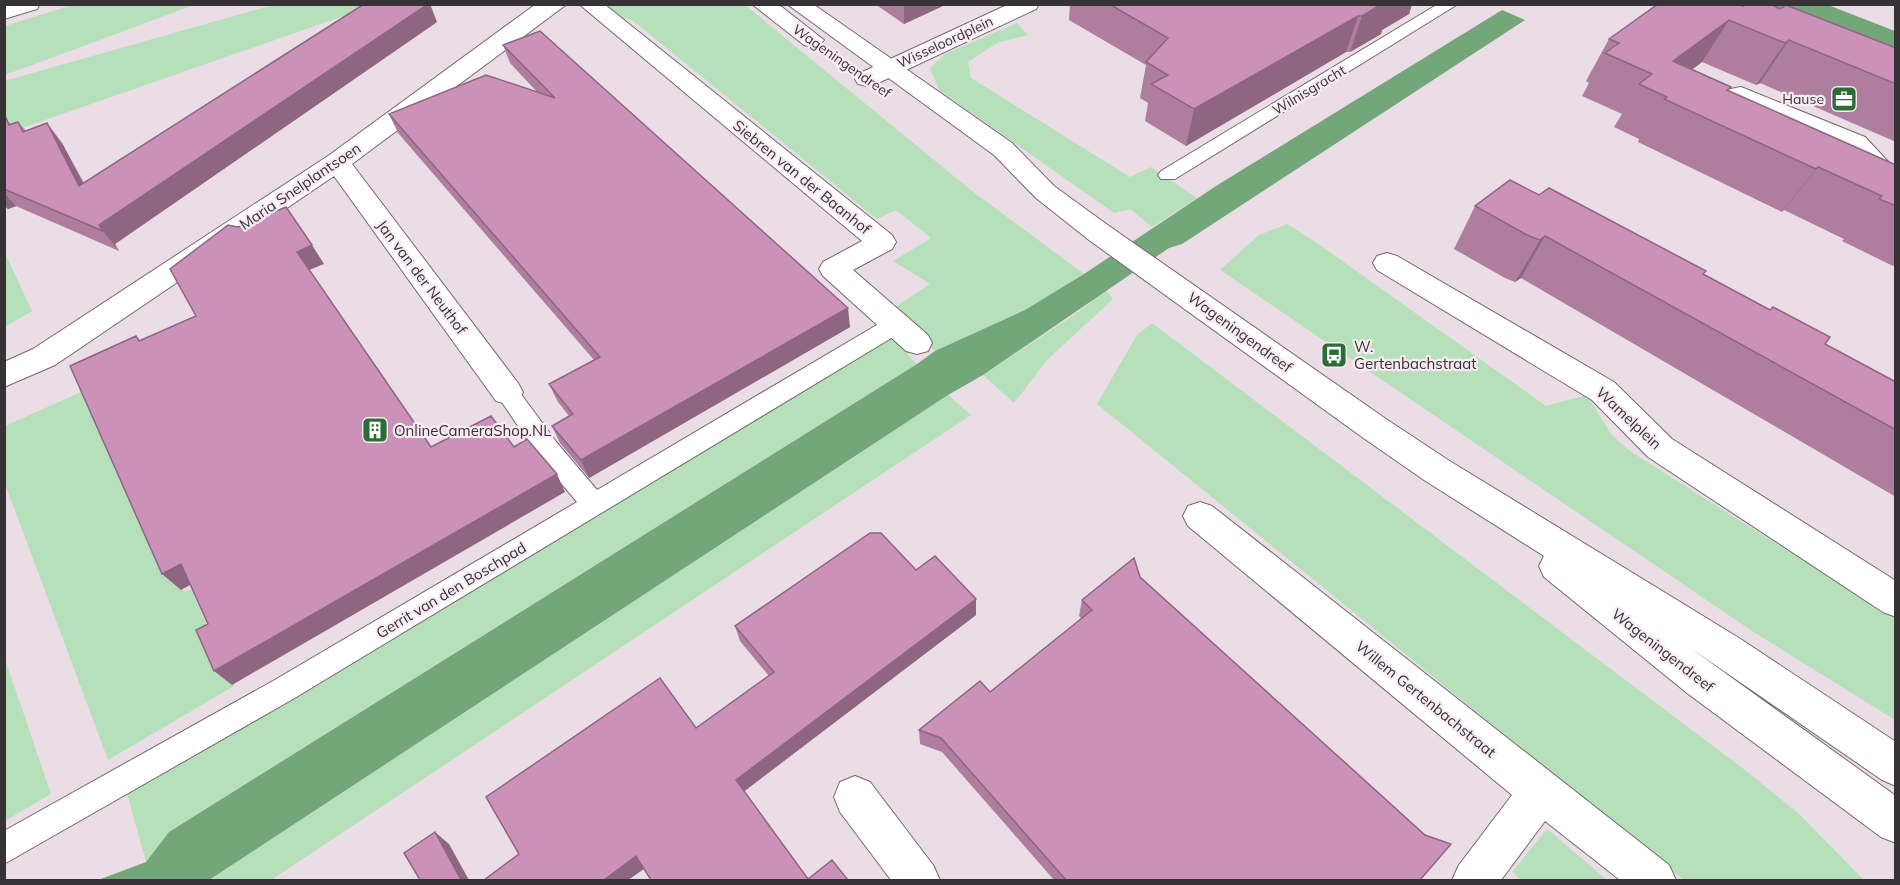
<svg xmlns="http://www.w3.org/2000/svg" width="1900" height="885" viewBox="0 0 1900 885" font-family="Mulish,sans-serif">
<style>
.green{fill:#b6e0ba}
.water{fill:#73a678}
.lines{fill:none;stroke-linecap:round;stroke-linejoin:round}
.pedestrian-casing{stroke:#74686f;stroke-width:2}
.minor-casing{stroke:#74686f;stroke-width:2}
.tertiary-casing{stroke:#74686f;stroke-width:2}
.pedestrian{fill:#fff;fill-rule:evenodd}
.minor{fill:#fff;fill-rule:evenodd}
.tertiary{fill:#fff;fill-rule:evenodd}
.wall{fill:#af7d9e}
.shaded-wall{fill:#8e6681}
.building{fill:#cb91b8;stroke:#8e6681;stroke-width:1.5}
.labels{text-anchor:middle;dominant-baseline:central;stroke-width:4.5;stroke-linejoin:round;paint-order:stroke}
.far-street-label{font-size:14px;fill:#373235;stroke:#f9ebf4}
.far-poi-label{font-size:14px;fill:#373235;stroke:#f9ebf4;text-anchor:end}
.street-label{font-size:15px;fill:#373235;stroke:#f9ebf4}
.poi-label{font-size:15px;fill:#373235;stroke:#f9ebf4;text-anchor:start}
</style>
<rect width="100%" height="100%" fill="#ebdde6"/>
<path class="green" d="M72,5V4L194,5L5,75V26Z
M273,5H375L5,134L4,81Z
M601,5H745L972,191L1084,274L1025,310L935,351L923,341L907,354L917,364L169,832L146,862L126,790L889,336L896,342L913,332L889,311L930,284L893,261L931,238L896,210L877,219L632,20L614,16Z
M1017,23L1028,35L997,43L968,62L971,78L1130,177L1151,167L1197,198L1152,227L1130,209L1114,213L939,90L930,68L945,54Z
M1287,224L1317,243L1546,406L1587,395L1611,434L1630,451L1895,619V720L1752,631L1220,270L1259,235Z
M5,253L32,311L5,327H4Z
M1106,290L1113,299L1048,359L1014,403L983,375L1074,315Z
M1152,323L1745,770L1798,813L1864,880H1684L1097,404L1137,335Z
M92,387L184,592L191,589L234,686L108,760L5,484V426Z
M948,395L971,415L271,880H209Z
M4,656L51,794L5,821H4Z
M1547,829L1607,880H1521L1512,872Z"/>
<path class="water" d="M1758,5H1828L1895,31V60Z
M1502,10L1525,20L1182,244L1169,248L983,375L948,395L209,880H98L146,862L169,832L917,364L935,351L1025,310L1084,274L1216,186Z"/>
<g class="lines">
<defs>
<path id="pedestrian" d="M1438,4H1458L1175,179H1161L1158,175L1161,171Z
M895,317L903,319L906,325L903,331L293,699L4,864V831L273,681L577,502L539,457L499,398L495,392L499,386L507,383L515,386L557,443L597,490L887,319Z"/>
<path id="minor" d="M40,4L37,9L4,19V5Z
M536,4H567L352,164L518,383L523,392L518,401L507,404L496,401L334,176L55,365L4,387V362L33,349L328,156Z
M579,4H604L892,235L896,242L892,249L853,270L928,335L932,343L928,351L917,354L906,351L823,276L819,269L823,262L862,241Z
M1009,4H1039L1036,9L876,84L867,86L858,84L855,79L858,74Z
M1741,87L1865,137L1896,170V194L1887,192L1847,149L1738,102L1723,110L1728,121L1724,126L1715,129L1706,126L1698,108C1708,93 1724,90 1741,87Z
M1387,253L1397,256L1614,382L1672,439L1896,581V617L1883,612L1648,457L1592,400L1377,270L1373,263L1377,256Z
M1200,502L1212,506L1669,865L1676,880H1620L1545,821L1501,880H1452L1459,865L1512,795L1188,526L1183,516L1188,506Z
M855,776L870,782L933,865L940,880H891L840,812L834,797L840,782Z"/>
<path id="tertiary" d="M752,4H778L824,40L820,45L812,47L804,45Z
M787,4H813L1012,143L1054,186L1109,226L1386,419L1448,460L1739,638L1896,742V786L1882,780L1689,647L1896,796V843L1881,837L1687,693L1544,577L1539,566L1544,556L1424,480L1362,437L1089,240L1036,198L994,155Z"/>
</defs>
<use href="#pedestrian" class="pedestrian-casing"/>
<use href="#minor" class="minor-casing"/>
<use href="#tertiary" class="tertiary-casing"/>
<use href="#pedestrian" class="pedestrian"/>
<use href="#minor" class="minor"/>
<use href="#tertiary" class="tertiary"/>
</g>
<path class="wall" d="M875,4H947L904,24Z
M1070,4H1412L1409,14L1382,30L1381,34L1350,52H1346L1186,146L1145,121L1148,103L1140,98L1146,65L1069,20Z
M1743,6L1780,9L1896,48V142L1760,83L1756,85L1702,62L1692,69L1728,91L1896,165V264L1893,266L1842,241L1844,239L1784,210L1782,212L1638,142L1639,139L1614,127L1622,114L1582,96L1589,83L1586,81L1609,39Z
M437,22L115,244L119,251L16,206L8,209L4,205V119L11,124L18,122L26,131L62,143L84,183Z
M503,45L850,327L589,478L560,443L552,426L569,416L558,402L549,384L594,360L398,133L389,114L538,93L510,63Z
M1539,195L1704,275L1825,344L1896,382V497L1521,278L1515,282L1505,278L1454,249L1475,206Z
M916,570L976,615L744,791L808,879L848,880H651L644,869L628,880H484L769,676L740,641L735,626Z
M1140,577L1420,880H1054L942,752L920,744L919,730L990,692L1082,619L1079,616L1082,600Z"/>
<path class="shaded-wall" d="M428,4H430L437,22L115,244L119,251L103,231L99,225Z
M904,4H947L904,24Z
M1382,4H1412L1409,14L1382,30L1381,34L1350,52L1362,16Z
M1358,16L1346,52L1186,146L1194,109Z
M1729,20L1702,62L1660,94L1673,61Z
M1789,40L1760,83L1756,85L1785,43Z
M47,123L62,143L95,206L79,186Z
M1818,167L1784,210L1782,212L1816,169Z
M4,193L16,206L8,209L4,205Z
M1545,236L1521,278L1515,282L1540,240Z
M312,245L324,264L309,270L297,252Z
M848,308L850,327L589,478L581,460Z
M557,474L565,492L232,685L214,671Z
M181,564L199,580L181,590L162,574Z
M976,599V615L742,793L736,780Z
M435,832L449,844L469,880H461Z
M636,856L645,868L628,880H604Z"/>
<path class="building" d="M364,4H428L99,225L103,231L4,189V119L6,118L9,125L18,122L23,132L47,123L79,186Z
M1109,4H1382L1362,16H1358L1194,109L1151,84L1168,75L1146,62L1168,38Z
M1658,4H1739L1743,6L1745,4H1770L1780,9L1786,5L1896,48V84L1789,40L1785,43L1729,20L1673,61L1731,87L1727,90L1896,165V206L1879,199L1882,196L1818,167L1816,169L1664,99L1667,97L1639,84L1652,74L1605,53L1619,43L1609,39Z
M540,31L848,308L581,460L552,426L573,414L549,384L600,357L389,114L486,75L555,98L503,45Z
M1510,180L1539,195L1549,188L1706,271L1703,274L1770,310L1773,307L1830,337L1825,344L1896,382V430L1545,236L1540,240L1529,236L1475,206Z
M286,207L312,245L297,252L431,447L491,416L514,447L527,439L557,474L214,671L196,630L208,624L181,564L162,574L70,366L136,336L139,341L196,316L170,269L228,225L238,227Z
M870,533H881L916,570L935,556L976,599L736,780L808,879L832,860L848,880H651L636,856L604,880H484L519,854L486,797L660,678L696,728L774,672L735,626Z
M1134,558L1140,577L1425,835L1451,844L1420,880H1066L941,738L919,730L980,681L990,692L1092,610L1082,600Z
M435,832L461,880H420L404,853Z"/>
<defs>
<symbol id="office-square" viewBox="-11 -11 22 22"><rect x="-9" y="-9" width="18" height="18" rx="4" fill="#2c6d37" stroke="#f9ebf4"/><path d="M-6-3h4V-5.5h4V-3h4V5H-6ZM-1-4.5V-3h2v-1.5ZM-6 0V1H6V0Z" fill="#fff"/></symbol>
<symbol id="bus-square" viewBox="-11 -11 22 22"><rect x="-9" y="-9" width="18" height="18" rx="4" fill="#2c6d37" stroke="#f9ebf4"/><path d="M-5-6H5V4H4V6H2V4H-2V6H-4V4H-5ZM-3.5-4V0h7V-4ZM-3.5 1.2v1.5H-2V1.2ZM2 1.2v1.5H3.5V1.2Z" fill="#fff"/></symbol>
<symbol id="building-square" viewBox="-11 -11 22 22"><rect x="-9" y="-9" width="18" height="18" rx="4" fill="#2c6d37" stroke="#f9ebf4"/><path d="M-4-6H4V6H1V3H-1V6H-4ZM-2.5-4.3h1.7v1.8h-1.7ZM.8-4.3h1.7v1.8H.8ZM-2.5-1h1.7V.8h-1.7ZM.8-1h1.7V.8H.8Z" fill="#fff"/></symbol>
</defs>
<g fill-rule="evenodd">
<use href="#office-square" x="1829" y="84" width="30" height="30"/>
<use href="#bus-square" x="1319" y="340" width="30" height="30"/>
<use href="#building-square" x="360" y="415" width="30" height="30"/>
</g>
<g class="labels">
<g class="far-street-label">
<text transform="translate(945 42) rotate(-25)">Wisseloordplein</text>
<text transform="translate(842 61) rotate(35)">Wageningendreef</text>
<text transform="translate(1309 90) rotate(-31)">Wilnisgracht</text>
</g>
<g class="far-poi-label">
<text x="1824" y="99">Hause</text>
</g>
<g class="street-label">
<text transform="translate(802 177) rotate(39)">Siebren van der Baanhof</text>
<text transform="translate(300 186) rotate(-34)">Maria Snelplantsoen</text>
<text transform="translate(422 277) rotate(53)">Jan van der Neuthof</text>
<text transform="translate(1240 332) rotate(36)">Wageningendreef</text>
<text transform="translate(1629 418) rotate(43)">Wamelplein</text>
<text transform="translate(451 590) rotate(-31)">Gerrit van den Boschpad</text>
<text transform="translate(1663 650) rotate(38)">Wageningendreef</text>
<text transform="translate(1426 699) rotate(39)">Willem Gertenbachstraat</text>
</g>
<g class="poi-label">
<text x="1354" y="346">W.<tspan x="1354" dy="17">Gertenbachstraat</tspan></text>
<text x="394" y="430">OnlineCameraShop.NL</text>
</g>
</g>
<rect width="1900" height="885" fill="none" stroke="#373235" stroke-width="12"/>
</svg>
